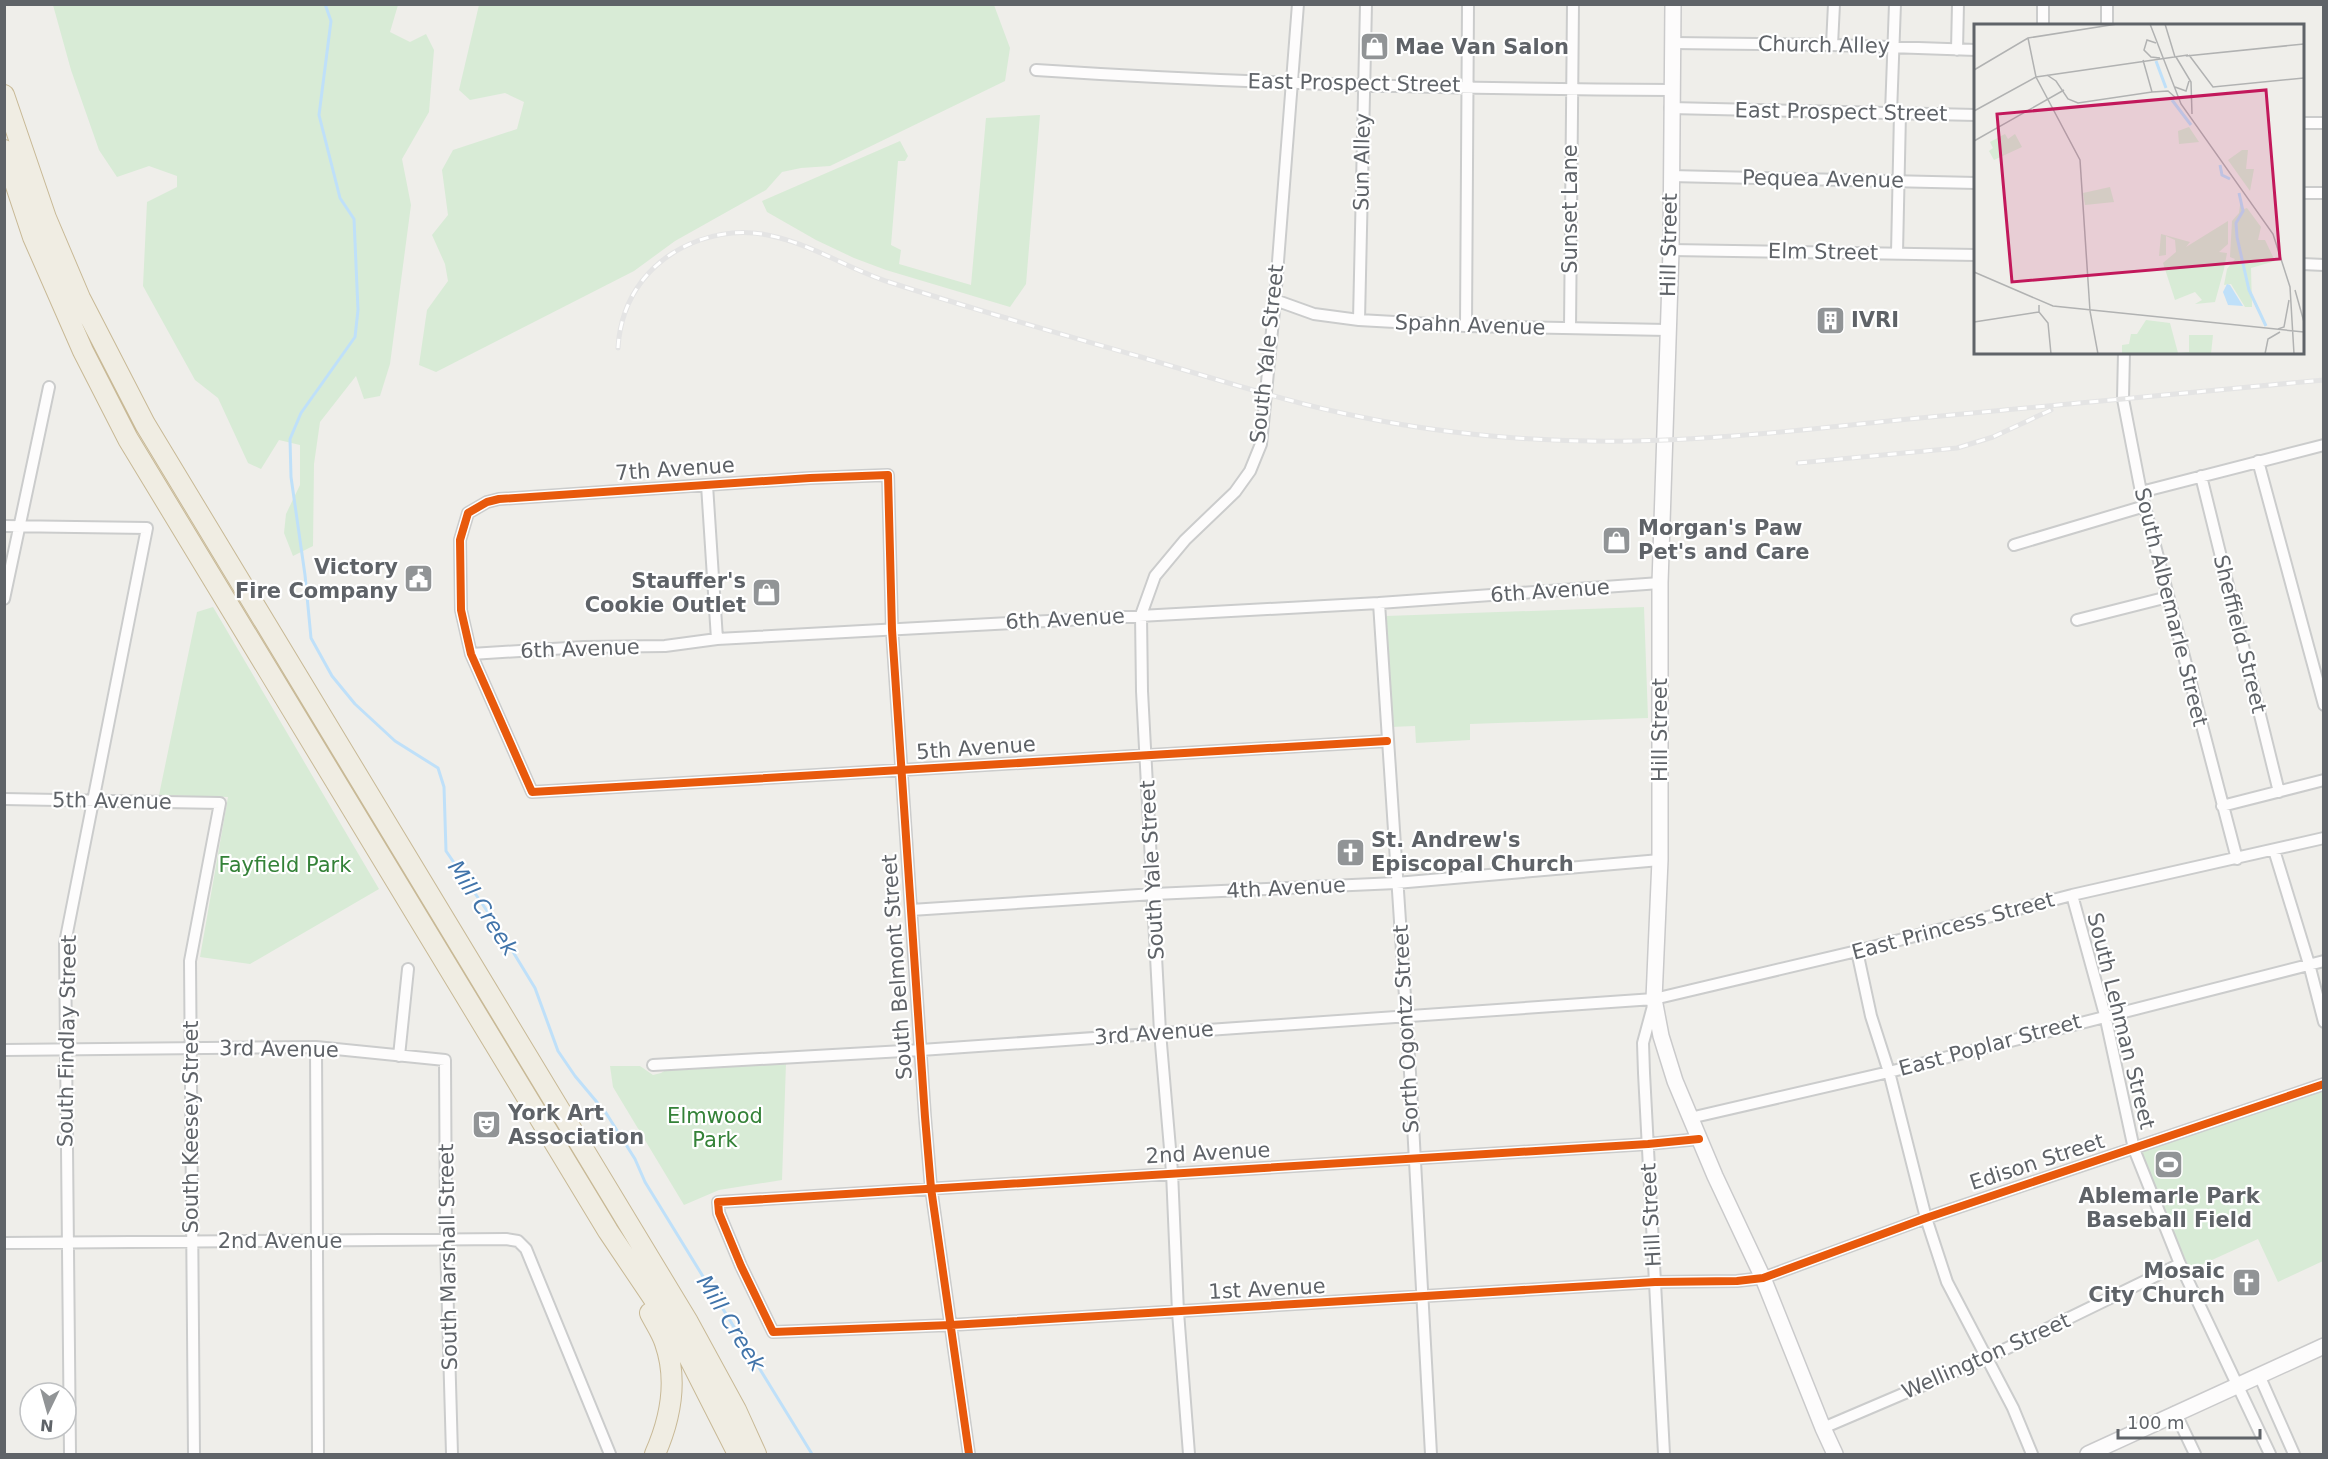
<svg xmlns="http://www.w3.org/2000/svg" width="2328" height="1459" viewBox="0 0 2328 1459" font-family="'DejaVu Sans',sans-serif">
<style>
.green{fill:#d8ebd6}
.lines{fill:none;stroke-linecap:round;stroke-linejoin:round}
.stream{stroke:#bfe0f9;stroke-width:3}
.street-casing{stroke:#cbcccc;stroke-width:14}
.secondary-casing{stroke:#cacacb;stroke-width:18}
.highway-casing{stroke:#c8b996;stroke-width:22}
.street{stroke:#fdfcfc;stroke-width:10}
.secondary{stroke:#fdfcfc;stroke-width:15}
.highway{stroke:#f0ede3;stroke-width:20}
.rail-casing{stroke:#e4e4e4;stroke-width:5}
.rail{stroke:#fff;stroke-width:3;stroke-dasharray:9;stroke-linecap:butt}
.cycleway-casing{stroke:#fff;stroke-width:11}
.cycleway{stroke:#e8590c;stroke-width:8}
.labels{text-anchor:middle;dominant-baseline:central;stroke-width:4.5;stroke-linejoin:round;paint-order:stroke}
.street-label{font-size:21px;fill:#5f6368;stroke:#fff}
.poi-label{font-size:21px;font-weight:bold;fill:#5f6368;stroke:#fff;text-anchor:start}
.park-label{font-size:21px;fill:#348238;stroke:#fff}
.water-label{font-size:22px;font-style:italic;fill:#4174aa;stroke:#fff}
.inset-river{fill:none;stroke:#bfe0f9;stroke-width:3}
.inset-road{fill:none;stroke:#b1b2b2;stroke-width:1.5}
.view{fill:#c2185b;fill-opacity:0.15;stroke:#c2185b;stroke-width:3}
.inset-edge{fill:none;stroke:#5f6368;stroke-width:3}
</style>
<rect width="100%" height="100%" fill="#efeeea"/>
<path class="green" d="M53,5H398L390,32L410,42L426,34L434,50L429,112L402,159L411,205L390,364L380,396L364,399L356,376L320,422L314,464L313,546L293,556L284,533L286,514L300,485V445L279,440L261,469L248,463L218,398L195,380L143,286L147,202L177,187V176L149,166L117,177L99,150L71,70Z
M479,5H994L1010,48L1005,81L830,166L801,168L782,172L766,190L675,241L634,271L436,372L419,365L427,310L448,281L445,264L432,235L448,215L442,170L453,150L517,129L524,102L505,93L470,100L459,90Z
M1040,115L1026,284L1010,307L886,270L854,258L816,240L767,212L762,201L900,141L908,156L905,161H898L891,245L901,250L899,264L971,285L986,118Z
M213,607L379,889L250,964L200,957L228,797L159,795L197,612Z
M1644,607L1648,718L1470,724V740L1416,743L1415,726L1390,727L1386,616Z
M786,1063L782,1180L719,1190L684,1205L613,1087L610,1066H640L653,1075L661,1073L669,1068Z
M2323,1088V1261L2278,1282L2258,1239L2190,1270L2140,1153Z"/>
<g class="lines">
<path class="stream" d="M325,4L331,21L319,115L340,198L354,219L358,310L355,337L301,413L290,439L291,477L305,575L311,638L332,676L355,704L395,741L438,768L444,787L446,851L496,924L535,988L558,1051L575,1076L606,1113L635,1159L645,1182L812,1454"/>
<defs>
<path id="street" d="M2043,26V4
M2107,26V4
M1672,43L1832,45L1976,50
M1832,45L1834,4
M1957,50L1958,4
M1036,70C1247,84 1460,89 1672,90
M1670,108L1976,115
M1891,113L1895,4
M2302,123H2324
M1670,176L1976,183
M2302,193H2324
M1671,250L1976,255
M1897,253L1900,113
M2302,264L2324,265
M1275,300L1314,314L1359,320L1466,326L1667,330
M1359,320L1366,4
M1466,326L1468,4
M1570,328L1573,4
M2124,352L2123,399L2141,492L2237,859
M2258,461L2324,705
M2201,476L2279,792
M707,485L717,639
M2141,492L2324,445
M4,526L147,528L65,943L70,1454
M2014,545L2145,506
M4,599L49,387
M1379,603L1411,1088L1431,1454
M2077,620L2168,597
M471,654L584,647L665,646L717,639L1379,603L1660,583
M4,799L220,803L190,961L194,1454
M2222,806L2324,780
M2274,850L2309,964L2324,1022
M2072,895L2105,1015L2134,1149L2180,1264L2270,1454
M911,910L1154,894L1396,883L1660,860
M1857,951L1871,1016L1889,1072L1926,1218L1947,1282L2013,1408L2032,1454
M1653,1006L1643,1043L1644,1073L1664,1454
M316,1047L318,1454
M4,1050L316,1047L445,1060L446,1241L452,1454
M399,1056L408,969
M653,1065L921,1050L1654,999L1857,951L2072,895L2324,838
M1690,1118L1889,1072L2324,961
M1699,1139L1648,1144L718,1202L719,1213L741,1266L773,1332L951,1325L1655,1282L1737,1281L1763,1278L1926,1218L2324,1084
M4,1243L506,1239L518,1241L526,1249L610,1454
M2259,1375L2294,1454
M2175,1412L2195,1454
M1823,1428L1987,1358L2180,1264
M969,1454L931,1188L925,1117L892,630L888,475L810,478L499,499L487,502L468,513L460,540L461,610L471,654L532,792C817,776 1102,757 1387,741
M1189,1454L1178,1312L1172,1172L1160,1032L1142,691L1141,615L1155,576L1185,540L1235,492L1250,471L1261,444L1275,300L1298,4"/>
<path id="secondary" d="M1673,4L1671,250L1660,583V860L1654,999L1661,1036L1675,1081L1715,1176L1763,1278L1823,1428L1835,1454
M2088,1454L2324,1346"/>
<path id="highway" d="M4,95L46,218L80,298L145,424L688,1322L736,1410L756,1454
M4,150L33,237L83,351L128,439L608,1231L676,1332L738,1454
M650,1313C655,1323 662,1333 665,1343C678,1380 670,1420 655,1454"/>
</defs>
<use href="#street" class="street-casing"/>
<use href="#secondary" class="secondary-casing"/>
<use href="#highway" class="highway-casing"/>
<use href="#street" class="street"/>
<use href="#secondary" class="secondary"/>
<use href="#highway" class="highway"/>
<defs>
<path id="rail" d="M618,348C621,296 652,257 700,240C723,232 748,230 772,236C813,245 849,269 889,282C972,309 1057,333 1141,357C1202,375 1262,394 1324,409C1435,435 1551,445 1665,440C1747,437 1828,427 1909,419C2047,406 2185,393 2324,380
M1798,463L1957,448L1993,437L2051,410"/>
</defs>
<use href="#rail" class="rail-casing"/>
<use href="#rail" class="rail"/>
<defs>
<path id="cycleway" d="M1699,1139L1648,1144L718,1202L719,1213L741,1266L773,1332L951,1325L1655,1282L1737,1281L1763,1278L1926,1218L2324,1084
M969,1454L931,1188L925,1117L892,630L888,475L810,478L499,499L487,502L468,513L460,540L461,610L471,654L532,792C817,776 1102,757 1387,741"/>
</defs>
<use href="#cycleway" class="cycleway-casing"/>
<use href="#cycleway" class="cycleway"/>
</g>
<defs>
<symbol id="shop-square" viewBox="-11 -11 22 22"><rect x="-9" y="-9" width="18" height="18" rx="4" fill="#919496" stroke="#fff"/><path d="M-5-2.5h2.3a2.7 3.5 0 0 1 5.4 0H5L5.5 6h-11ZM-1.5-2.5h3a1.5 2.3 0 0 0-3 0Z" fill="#fff"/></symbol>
<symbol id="building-square" viewBox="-11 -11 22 22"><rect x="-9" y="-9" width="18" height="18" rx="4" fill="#919496" stroke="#fff"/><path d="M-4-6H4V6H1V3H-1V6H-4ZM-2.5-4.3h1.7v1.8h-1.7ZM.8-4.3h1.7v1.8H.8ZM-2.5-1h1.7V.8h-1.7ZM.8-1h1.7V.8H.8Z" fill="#fff"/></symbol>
<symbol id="civic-square" viewBox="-11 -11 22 22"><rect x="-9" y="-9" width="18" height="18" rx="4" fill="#919496" stroke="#fff"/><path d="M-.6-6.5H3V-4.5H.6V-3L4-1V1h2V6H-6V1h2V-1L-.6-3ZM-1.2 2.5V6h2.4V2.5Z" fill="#fff"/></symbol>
<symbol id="church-square" viewBox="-11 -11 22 22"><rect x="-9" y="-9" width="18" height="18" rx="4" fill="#919496" stroke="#fff"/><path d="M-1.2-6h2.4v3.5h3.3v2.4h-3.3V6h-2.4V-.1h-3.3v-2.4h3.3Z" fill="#fff"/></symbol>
<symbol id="theatre-square" viewBox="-11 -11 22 22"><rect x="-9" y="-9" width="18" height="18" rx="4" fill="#919496" stroke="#fff"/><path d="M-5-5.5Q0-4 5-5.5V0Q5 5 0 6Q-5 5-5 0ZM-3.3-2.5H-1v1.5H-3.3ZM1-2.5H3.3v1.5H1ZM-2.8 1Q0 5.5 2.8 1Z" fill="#fff"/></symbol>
<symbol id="stadium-square" viewBox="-11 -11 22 22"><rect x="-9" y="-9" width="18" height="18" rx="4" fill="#919496" stroke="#fff"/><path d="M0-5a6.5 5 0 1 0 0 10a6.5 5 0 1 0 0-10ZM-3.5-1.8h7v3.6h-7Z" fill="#fff"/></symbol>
</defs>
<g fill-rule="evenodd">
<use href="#shop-square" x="1358" y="30" width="33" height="33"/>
<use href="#building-square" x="1814" y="304" width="33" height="33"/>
<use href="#shop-square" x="1600" y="524" width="33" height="33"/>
<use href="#civic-square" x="402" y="562" width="33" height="33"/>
<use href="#shop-square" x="750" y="576" width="33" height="33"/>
<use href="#church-square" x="1334" y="836" width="33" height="33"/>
<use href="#theatre-square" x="470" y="1108" width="33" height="33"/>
<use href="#stadium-square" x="2152" y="1148" width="33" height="33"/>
<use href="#church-square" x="2230" y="1266" width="33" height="33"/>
</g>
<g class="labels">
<g class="street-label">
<text transform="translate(1824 45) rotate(1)">Church Alley</text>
<text transform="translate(1354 83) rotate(1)">East Prospect Street</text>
<text transform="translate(1841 112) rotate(1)">East Prospect Street</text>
<text transform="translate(1362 162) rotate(-89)">Sun Alley</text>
<text transform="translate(1823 179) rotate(1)">Pequea Avenue</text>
<text transform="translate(1570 209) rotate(-90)">Sunset Lane</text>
<text transform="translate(1669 245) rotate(-89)">Hill Street</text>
<text transform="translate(1823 252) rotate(1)">Elm Street</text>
<text transform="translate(1470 325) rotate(2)">Spahn Avenue</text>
<text transform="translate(1267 354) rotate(-84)">South Yale Street</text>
<text transform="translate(675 469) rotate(-4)">7th Avenue</text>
<text transform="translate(1550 591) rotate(-4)">6th Avenue</text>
<text transform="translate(2171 607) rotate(76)">South Albemarle Street</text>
<text transform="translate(1065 619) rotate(-3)">6th Avenue</text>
<text transform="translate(2240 634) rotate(76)">Sheffield Street</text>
<text transform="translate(580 649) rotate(-2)">6th Avenue</text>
<text transform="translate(1660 730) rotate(-90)">Hill Street</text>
<text transform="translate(976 748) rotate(-4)">5th Avenue</text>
<text transform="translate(112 801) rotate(1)">5th Avenue</text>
<text transform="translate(1152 870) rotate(-93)">South Yale Street</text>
<text transform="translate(1286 888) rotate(-3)">4th Avenue</text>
<text transform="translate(1953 926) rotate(-15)">East Princess Street</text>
<text transform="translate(897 967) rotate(-94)">South Belmont Street</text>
<text transform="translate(2121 1021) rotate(76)">South Lehman Street</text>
<text transform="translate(1406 1029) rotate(-93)">Sorth Ogontz Street</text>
<text transform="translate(1154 1033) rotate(-4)">3rd Avenue</text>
<text transform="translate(67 1041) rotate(-89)">South Findlay Street</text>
<text transform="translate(1990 1045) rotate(-15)">East Poplar Street</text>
<text transform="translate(279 1049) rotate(1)">3rd Avenue</text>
<text transform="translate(191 1127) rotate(-90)">South Keesey Street</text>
<text transform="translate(1208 1153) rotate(-3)">2nd Avenue</text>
<text transform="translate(2037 1162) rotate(-18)">Edison Street</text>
<text transform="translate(1651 1215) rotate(-93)">Hill Street</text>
<text x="280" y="1241">2nd Avenue</text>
<text transform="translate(448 1257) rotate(-91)">South Marshall Street</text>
<text transform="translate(1267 1289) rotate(-3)">1st Avenue</text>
<text transform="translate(1986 1356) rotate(-24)">Wellington Street</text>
</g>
<g class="poi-label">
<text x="1395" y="47">Mae Van Salon</text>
<text x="1851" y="320">IVRI</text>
<text x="1638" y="528">Morgan's Paw<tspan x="1638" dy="24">Pet's and Care</tspan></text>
<text x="398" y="567" text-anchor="end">Victory<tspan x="398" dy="24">Fire Company</tspan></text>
<text x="746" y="581" text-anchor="end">Stauffer's<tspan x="746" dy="24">Cookie Outlet</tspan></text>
<text x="1371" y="840">St. Andrew's<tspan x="1371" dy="24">Episcopal Church</tspan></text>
<text x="508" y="1113">York Art<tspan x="508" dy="24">Association</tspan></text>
<text x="2169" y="1196" text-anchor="middle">Ablemarle Park<tspan x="2169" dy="24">Baseball Field</tspan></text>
<text x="2225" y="1271" text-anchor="end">Mosaic<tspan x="2225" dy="24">City Church</tspan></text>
</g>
<g class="park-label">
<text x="285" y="865">Fayfield Park</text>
<text x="715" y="1116">Elmwood<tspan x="715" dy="24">Park</tspan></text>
</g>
<g class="water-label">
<text transform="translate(483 908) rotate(57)">Mill Creek</text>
<text transform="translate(731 1323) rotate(58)">Mill Creek</text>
</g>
</g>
<g transform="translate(1974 24)">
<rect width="330" height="330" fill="#efeeea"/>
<path d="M215,103L225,118L205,120L204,107ZM31,110L34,115L41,110L48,123L20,136L15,127L19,124L16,118ZM268,126H274L272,145H280L276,167L254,136ZM136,163L140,178L111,181L109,169ZM267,174V186L273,184L287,203L284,216H291L301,237L277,244L278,283H271L257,260L250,261L253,245L261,235L256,233L258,197L265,189ZM254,197V220L245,228L253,229L250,245L241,278L221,280L228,276L221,268L201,276L189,239L202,228L201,216L192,212V231L185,232L187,210L216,218L212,223ZM172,296L196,299L204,329L215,328V311H239L237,330H148V321L155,320L157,310H163Z" fill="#d8ebd6"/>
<path d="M253,260L256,261L269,282L254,281L249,268Z" fill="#bfe0f9"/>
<path class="inset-river" d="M182,37L192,64M198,76L217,101M246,141L248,151L256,155M265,169L269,187L262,199L263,213L275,266L292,302"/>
<path class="inset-road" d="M176,0L207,80L299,210L316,263L320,330M191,0L201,33M54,14L62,53L106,136L116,287L124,330M182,19L173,16L170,26L177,33L186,34M215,31L239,63L330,54M212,32L330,20M202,33L217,58L218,90M169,36L178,68M0,46L54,14L143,0M73,51L82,57L94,75L104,79L178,68M201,63L212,67L215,57M178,68L194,67L202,74M0,87L62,53L214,31M0,117L90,66M0,248L79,282L330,308M321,266L330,298M65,281V288L74,299L77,330M0,298L65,288M304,305L310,303L315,276M291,330L294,315L306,308"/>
<path class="view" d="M292,66L306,235L38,258L23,90Z"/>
<rect width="330" height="330" class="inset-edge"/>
</g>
<rect width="2328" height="1459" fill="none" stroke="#5f6368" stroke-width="12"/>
<g transform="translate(48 1411) rotate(185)"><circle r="28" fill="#ffffff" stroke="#bfc1c3" stroke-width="1.5"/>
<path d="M0-4.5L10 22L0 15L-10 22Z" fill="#919496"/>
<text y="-9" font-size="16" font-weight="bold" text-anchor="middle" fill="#5f6368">N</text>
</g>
<path d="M2118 1429v9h142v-9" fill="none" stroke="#5f6368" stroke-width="3"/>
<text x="2127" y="1429" font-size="18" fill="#5f6368" stroke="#ffffff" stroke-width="4.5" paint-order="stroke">100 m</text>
</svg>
